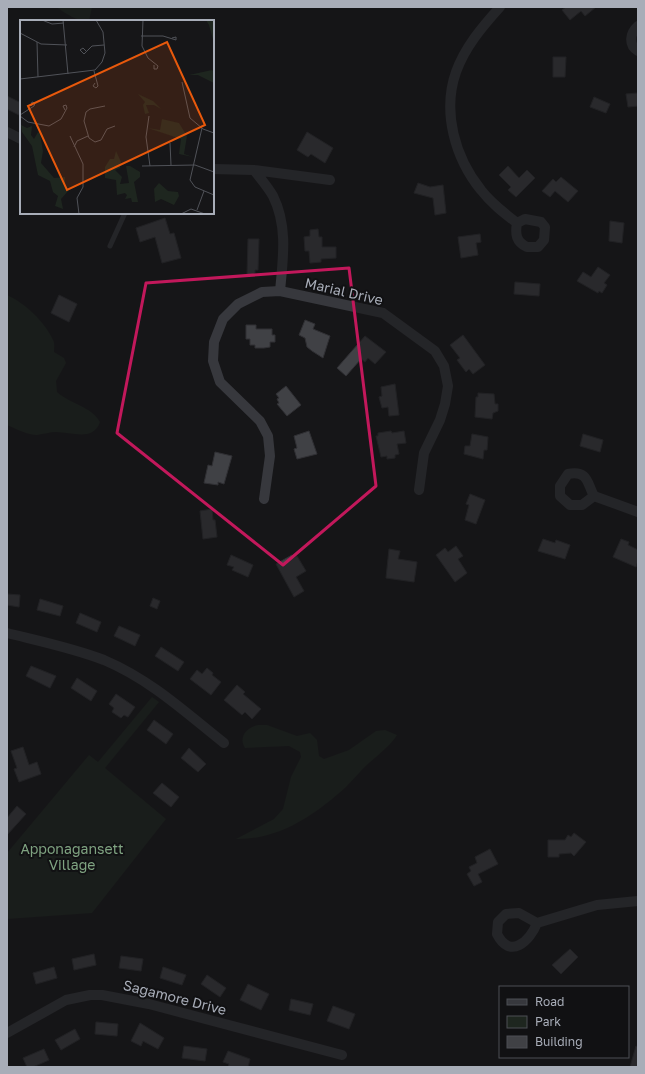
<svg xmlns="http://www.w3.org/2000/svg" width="645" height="1074" viewBox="0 0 645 1074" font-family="'Golos Text',sans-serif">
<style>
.green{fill:#1e261f}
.building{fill:#404145;stroke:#303034}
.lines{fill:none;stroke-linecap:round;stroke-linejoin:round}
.service{stroke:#37383d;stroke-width:5}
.minor{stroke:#37383d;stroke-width:10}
.marked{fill:none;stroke:#c2185b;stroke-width:3;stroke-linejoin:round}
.labels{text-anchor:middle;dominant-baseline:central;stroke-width:4;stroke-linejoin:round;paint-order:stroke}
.street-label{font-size:14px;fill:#a8adb8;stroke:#111113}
.park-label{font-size:14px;fill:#7fa381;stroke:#111113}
.inset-road{fill:none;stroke:#505258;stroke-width:1}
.view{fill:#e8590c;fill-opacity:0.15;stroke:#e8590c;stroke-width:2}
.inset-edge{fill:none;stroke:#a8adb8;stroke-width:2}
</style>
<rect width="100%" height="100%" fill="#161618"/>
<path class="green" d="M56,7H92L89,21C76,21 67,14 56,7Z
M7,295C25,303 45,322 53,340C55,343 54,348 54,352L64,358L66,363L56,381L57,392C70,404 91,406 100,422C93,442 72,432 56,432C50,432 44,434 37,435C28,435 16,429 7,425Z
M152,697L159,702L105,768L166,819L92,913L7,919V853L89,755L98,762Z
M258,725H267L297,736L310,733L317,740L319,756L324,759L349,750L376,731L385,730L397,735C392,744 377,756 369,763C361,770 354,779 346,787C315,815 279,840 236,839L274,819L283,809L291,777L301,757L300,752L289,746L245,748C238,737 247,727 258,725Z"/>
<path class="building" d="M566,7H596L585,16L581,11L570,20L562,10Z
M553,57H566L565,77H553Z
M638,93V106L628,107L626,94Z
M7,96L21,103V116L7,109Z
M594,97L610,104L606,113L590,107Z
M307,132L333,148L325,163L311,154L308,157L297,150Z
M508,166L519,178L527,170L535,178L516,197L508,190L511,187L499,175Z
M561,177L578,191L568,202L555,191L550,197L542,191L553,179L556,182Z
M418,183L430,187L443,185L446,213L435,215L433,198L414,193Z
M165,218L170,234L174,233L181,258L162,263L155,237L140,242L136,228Z
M610,221L624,223L622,243L609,241Z
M318,229L319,237H322V247H336V258L321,259V262L310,263L309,251H305L304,237L310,236V230Z
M480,234L481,242L476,243L478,255L461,258L458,237Z
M248,239H259L258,270H255V275H247Z
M598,267L610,275L604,283L607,285L602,293L599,291L598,293L577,281L583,272L591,277Z
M515,282L540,284L539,296L514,294Z
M59,295L77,304L69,322L51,313Z
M305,320L315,324L313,329L330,336L323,358L312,351L307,347L305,338L299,335Z
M246,325H256V329H272V335H275V342H270V347L264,348H255V345H250V339H246Z
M463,335L485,365L473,374L469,369L466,372L457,360L460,358L450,345Z
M365,336L386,352L375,364L368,358L365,362L361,359L346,376L337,368Z
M395,384L399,415L389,416L388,407L382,408L379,397L382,396L381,387Z
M286,386L301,405L287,416L277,404L279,403L277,399L279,398L276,394Z
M478,393L494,394L495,404H498V411L493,413L492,419L475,417L476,397H478Z
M309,431L317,454L297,459L294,449L297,448L294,436Z
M391,431L392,433L404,431L406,443L397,444L399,454L395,455V458L387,459V456L381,457L376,436H378V433Z
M472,434L488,437L487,450H484L483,459L464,454L465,446H470Z
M583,434L603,440L600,452L580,446Z
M215,452L232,456L224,484L218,482V485L204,483L208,465L212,466Z
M470,494L485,500L476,524L465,520L469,505L466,504Z
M212,509L213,520H215L217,537L203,539L200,511Z
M543,539L555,543L556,540L570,545L565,559L538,551Z
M621,539L629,542L628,545L638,550V561L636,567L613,557Z
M456,546L463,556L458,559L467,573L455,582L436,555L445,548L448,552Z
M389,549L400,551L398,559L417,562L414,582L386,578Z
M231,555L253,565L248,577L232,570L234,567L227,565Z
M292,555L293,558L297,556L306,571L296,577L304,591L294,597L276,564Z
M7,594L20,595L19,607L7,605Z
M153,598L160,601L157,609L150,606Z
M40,599L63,606L60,616L37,610Z
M80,613L101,622L97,632L76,623Z
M119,626L140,635L135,646L114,636Z
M161,647L184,662L178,671L155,656Z
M31,666L56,676L50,688L26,676Z
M207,668L213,673L212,675L221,682L211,695L190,679L197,670L202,674Z
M77,678L97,691L91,701L71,688Z
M237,685L245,692L243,694L261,709L252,719L245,712L242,715L224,700Z
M116,694L135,707L128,717L124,715L121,718L112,712L114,708L109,704Z
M154,720L173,734L166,744L147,730Z
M23,747L29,765L37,762L41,774L19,782L14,769L17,768L11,751Z
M189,748L206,764L198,772L181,758Z
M162,783L179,797L171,807L153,793Z
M17,806L26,814L7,835V818Z
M574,833L586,842L574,856L571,853L559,854V857H548V840H565L568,835L571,837Z
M490,849L498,864L478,874L482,882L474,886L467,874L471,871L469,867L477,863L475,857Z
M570,949L578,957L561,974L552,965Z
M94,954L96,965L74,970L72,959Z
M121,956L143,959L141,971L119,968Z
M54,967L57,978L36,984L33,973Z
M163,967L186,975L182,985L160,978Z
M207,975L226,988L220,997L201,984Z
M248,984L269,994L261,1010L240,1000Z
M291,999L313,1004L310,1015L289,1010Z
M333,1006L355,1014L349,1029L327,1021Z
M96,1022L118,1024L117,1036L95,1034Z
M140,1023L164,1038L158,1049L143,1041L141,1046L131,1041Z
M75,1029L80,1039L61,1050L55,1040Z
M184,1046L207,1049L205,1061L182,1058Z
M636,1046L638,1047V1067H630Z
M44,1049L49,1060L33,1067H27L23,1058Z
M228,1051L250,1059L248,1067H228L229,1064L223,1062Z"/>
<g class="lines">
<path class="service" d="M110,246L125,213"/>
<path class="minor" d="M500,7C482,27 465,47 456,72C442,112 455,158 481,190C491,203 504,213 517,223
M638,26C630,33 628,45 638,51
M7,132L21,139
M213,169L254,170L330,180
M254,170C260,178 268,187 273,196C288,226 283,259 280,291
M525,219L541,222L545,227L544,240L538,247H527C516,242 515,234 517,223Z
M594,496L582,505H570L560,496V486L568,474C589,470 587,484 594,496L638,512
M264,499L270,456L268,436L260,421L220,382L213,361L214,342L223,319L238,304L262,292L280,291L383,313L435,351L444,366L448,386L445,404L440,420L424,453L419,490
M7,633C39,641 73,648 104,660C151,680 185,712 224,743
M537,923L519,913L506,914L498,922L497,934C510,960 530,941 537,923L597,905L638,901
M7,1033L66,1000L90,995H102L149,1004L342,1055"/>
</g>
<path d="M0 0H645V1074H0ZM349,268L376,486L283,565L117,433L146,283Z" fill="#161618" fill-opacity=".55" fill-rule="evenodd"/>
<path class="marked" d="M349,268L376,486L283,565L117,433L146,283Z"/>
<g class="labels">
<g class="street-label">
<text transform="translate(344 291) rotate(13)">Marial Drive</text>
<text transform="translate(175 997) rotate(14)">Sagamore Drive</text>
</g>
<g class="park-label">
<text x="72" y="848">Apponagansett<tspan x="72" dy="16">Village</tspan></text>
</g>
</g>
<g transform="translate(20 20)">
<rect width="194" height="194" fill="#161618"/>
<path d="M186,0H194V23L189,5ZM192,50L194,52V63L178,55H169ZM118,74L133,81L141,89L134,85H126L129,93L125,94L123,85L125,82ZM142,99L159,103L167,116L164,134L173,137L159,134L161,119L128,108L140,110ZM1,105L7,108L12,106L11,115L14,119L18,112L20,114L23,131L21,143L34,158L45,157V165L49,170L41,179L43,189L35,186L38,176L33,172L30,161L18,155L12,126L2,112ZM96,131L101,142L100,148L95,150L102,157L100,164L109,163L106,146H110L120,152V157L114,162L118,182H112L111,178L105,179L107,175L105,173L97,175L96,160L85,158V147L90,139H94ZM139,163L148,171L158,172L159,176L154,185L141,179L135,182L134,169Z" fill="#1e261f"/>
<path class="inset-road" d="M22,0L32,4L44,3M43,0L48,54M123,0L122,26L128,38L138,46L137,49H134V45M0,13L21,24L47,25M121,16H143L156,20V17L152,18M17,22L18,57M66,31L63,28L60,30L64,34L72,26L84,25M74,51L78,66L76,68L73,66L75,63M0,59L75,50L82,42L85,33L83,12L76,0M162,62L170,98L183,109L194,113M85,86L70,89L66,92L64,101L69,118L75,122L81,120L87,109L95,106M0,95L14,86L15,83L12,82L11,86M0,96L8,102L29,106L41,99L47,88L46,85L43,86L45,90M129,96L126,117L130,146M182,108L170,160L175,167L194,175M50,116L63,144V167L57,178L59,194M150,123L151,145M54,127L57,121L68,116M122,146L175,145L194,152M177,190L184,171M161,194L171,189L185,194"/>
<path class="view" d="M147,22L185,105L47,170L8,86Z"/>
<rect width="194" height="194" class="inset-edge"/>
</g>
<rect width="645" height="1074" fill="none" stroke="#a8adb8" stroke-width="16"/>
<rect x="499" y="986" width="130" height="72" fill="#111113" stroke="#4d4f55"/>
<rect x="507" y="999" width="20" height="6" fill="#37383d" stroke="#4d4f55"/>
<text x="535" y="1006" font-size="12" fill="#a8adb8">Road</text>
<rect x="507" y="1016" width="20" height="12" fill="#1e261f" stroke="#4d4f55"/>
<text x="535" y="1026" font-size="12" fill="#a8adb8">Park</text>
<rect x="507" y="1036" width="20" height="12" fill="#404145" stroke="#4d4f55"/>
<text x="535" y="1046" font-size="12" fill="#a8adb8">Building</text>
</svg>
